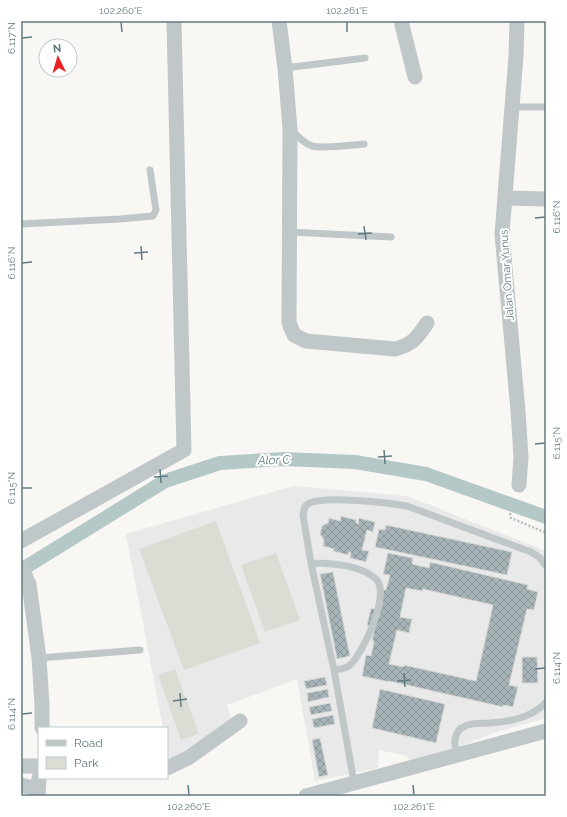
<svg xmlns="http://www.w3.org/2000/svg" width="567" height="817" viewBox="0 0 567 817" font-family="Raleway,sans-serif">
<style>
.built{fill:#e8e9e8}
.green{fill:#d9ddd3}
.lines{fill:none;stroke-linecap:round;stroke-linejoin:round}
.canal{stroke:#b5c8c8;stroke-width:14}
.building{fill:url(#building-cross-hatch);stroke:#d9d9d7;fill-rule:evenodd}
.path{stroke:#babfc0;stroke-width:2.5;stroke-dasharray:2 2;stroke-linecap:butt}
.service{stroke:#c0c7c9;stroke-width:7}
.minor{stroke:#c0c7c9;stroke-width:15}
.ticks{fill:none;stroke:#617a81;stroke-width:1.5}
.labels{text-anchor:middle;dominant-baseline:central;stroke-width:4;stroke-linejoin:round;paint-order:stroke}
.street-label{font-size:11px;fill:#617a81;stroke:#fff}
.water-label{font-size:12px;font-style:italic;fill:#5c7b7c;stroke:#fff}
.neatline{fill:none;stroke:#617a81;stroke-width:1.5}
.ticks-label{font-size:10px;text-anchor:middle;fill:#617a81}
</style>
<defs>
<pattern id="building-cross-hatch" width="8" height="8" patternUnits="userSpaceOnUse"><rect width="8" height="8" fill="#a7b4b7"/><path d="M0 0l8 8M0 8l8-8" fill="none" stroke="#8b979a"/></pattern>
</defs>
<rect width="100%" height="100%" fill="#f8f7f4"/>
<path class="built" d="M294,486L407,496L546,551V718L493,733L459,747L411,761L407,756L379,750L378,768L315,781L297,679L227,705L232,720L221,725L188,751L170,763L167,747V728H163L126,534Z"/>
<path class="green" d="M216,521L260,643L184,670L139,549Z
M276,553L300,620L265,632L241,565Z
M175,669L199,734L181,740L158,675Z"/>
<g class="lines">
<path class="canal" d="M21,570L165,481L220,463L283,459L355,462L426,474L546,517"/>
</g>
<path class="building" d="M341,516L356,520V523L358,524L359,518L375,522L373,532L367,530L362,550L369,551L366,562L350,558L351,552H349L348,555L333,551L334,549L323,546L324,540L320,534L322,526L328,523L329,518L340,521Z
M386,525L512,552L507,575L375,547L379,529L385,530Z
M388,553L413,558L412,564L429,568L430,562L528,585L527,589L538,592L534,610L527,609L509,685L518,687L513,707L503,705V707L389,681V682L362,676L366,655L371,656L374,641H372L383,590H386L390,575L383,574ZM406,588L422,591L423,589L493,605L476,681L404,665V667L389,664L397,630L409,633L412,619L400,617Z
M333,572L350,656L337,659L320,574Z
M371,608L379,610L375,627L367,625Z
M522,657H537L538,683H522Z
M325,677L327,685L306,689L304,681Z
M328,689L329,697L308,702L307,693Z
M380,689L445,704L436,743L372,728Z
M330,703L332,711L311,715L309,707Z
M333,715L335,724L314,728L312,719Z
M320,738L328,775L319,777L312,740Z"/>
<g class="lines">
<path class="path" d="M510,513L511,518L546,533"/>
<path class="service" d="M285,68L365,58
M513,107H546
M292,130C297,136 304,143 312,146C324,149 351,145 364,144
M21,224L120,219L153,216L156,210L150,170
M289,232L391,237
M311,563C330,563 361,565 376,579C391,594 363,654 349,666C345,669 339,669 334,670
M39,658L140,650
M457,756C454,745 452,732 465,726C471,723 482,723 489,723C510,722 532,718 546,702
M354,782L334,670L311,563L303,515C304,510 304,506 308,504C322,495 390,503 407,506L531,552L539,557L546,566"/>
<path class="minor" d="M279,21L285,68L290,129L289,323L294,335L306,341L395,349C412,345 418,337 427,323
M401,21L415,77
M517,21L516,56L502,234L518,411L521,457L519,485
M506,198L546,199
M21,541L184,450L174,21
M21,567L29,584L39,658L42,704V728
M21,766H39
M167,768L188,758L240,721
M21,785L38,789
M38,796L39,778
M306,796L546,731"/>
</g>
<path class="ticks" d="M121,22L122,32M347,22V32M22,38L32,37M535,218L545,217M364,226L366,240M358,234L372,233M141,246L142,260M134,253L148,252M22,263L32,262M535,444L545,443M384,450L385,464M378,457L392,456M160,469L161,483M154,477L168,476M22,488H32M535,669L545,668M404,673L405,687M397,681L411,680M180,693L181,707M173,701L187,699M22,714L32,713M188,785L189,795M413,785L414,795"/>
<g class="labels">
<g class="street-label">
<text transform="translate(507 275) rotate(-94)">Jalan Omar Yunus</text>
</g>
<g class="water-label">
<text transform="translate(274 460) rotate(-2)">Alor C</text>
</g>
</g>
<rect width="567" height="817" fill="none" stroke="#ffffff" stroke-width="44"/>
<rect x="38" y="727" width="130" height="52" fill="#ffffff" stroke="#c0cacd"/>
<rect x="46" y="740" width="20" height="6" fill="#c0c7c9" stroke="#c0cacd"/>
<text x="74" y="747" font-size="12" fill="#617a81">Road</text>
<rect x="46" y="757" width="20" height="12" fill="#d9ddd3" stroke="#c0cacd"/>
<text x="74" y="767" font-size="12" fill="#617a81">Park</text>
<g transform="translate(58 58) rotate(355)"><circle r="19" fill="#ffffff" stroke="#c0cacd"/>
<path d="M0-3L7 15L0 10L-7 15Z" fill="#ea2226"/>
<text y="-6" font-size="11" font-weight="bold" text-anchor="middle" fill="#617a81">N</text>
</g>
<rect x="22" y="22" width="523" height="773" class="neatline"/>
<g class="ticks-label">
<text x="121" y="14">102.260°E</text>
<text x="347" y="14">102.261°E</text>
<text transform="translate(11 38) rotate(-90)" y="4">6.117°N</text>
<text transform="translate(556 217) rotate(-90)" y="4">6.116°N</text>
<text transform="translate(11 263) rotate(-90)" y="4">6.116°N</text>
<text transform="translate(556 443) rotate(-90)" y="4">6.115°N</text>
<text transform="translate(11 488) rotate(-90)" y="4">6.115°N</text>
<text transform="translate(556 668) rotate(-90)" y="4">6.114°N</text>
<text transform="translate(11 714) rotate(-90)" y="4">6.114°N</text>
<text x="189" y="810">102.260°E</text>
<text x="414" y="810">102.261°E</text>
</g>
</svg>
